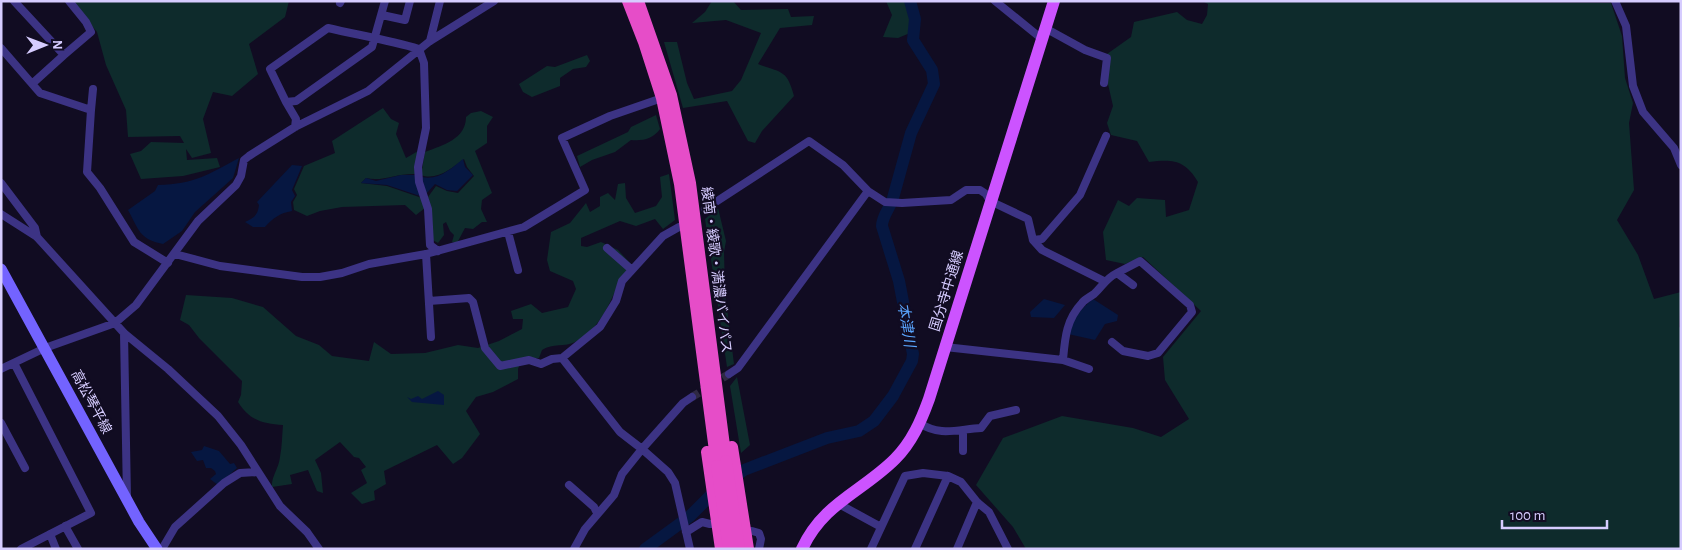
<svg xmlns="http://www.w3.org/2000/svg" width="1682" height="550" viewBox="0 0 1682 550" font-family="'Alegreya Sans','Noto Sans JP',sans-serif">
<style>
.green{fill:#0e2b2c}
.water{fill:#061741}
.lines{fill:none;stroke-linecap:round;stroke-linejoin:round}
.river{stroke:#061741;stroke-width:12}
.minor-tunnel{stroke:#2f2943;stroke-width:8;stroke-dasharray:8 4;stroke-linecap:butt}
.minor{stroke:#3c3384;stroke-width:8}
.secondary{stroke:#7363ff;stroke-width:11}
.primary{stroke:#cc53ff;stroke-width:12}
.trunk{stroke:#e64dc8;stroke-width:12}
.trunk-bridge{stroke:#e64dc8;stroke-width:12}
.labels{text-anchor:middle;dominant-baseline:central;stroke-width:4.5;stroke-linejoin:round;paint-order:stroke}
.street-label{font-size:14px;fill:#d6ccff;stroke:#110c22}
.water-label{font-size:15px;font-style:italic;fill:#5aa6ff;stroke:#110c22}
</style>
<rect width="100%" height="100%" fill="#110c22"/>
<path class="green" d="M71,1H289L285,17L249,44L258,74L232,96L213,92L203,119L211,153L192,158L186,149L187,160L217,158L220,167L183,176L141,179L130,154L141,151L151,142L184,143L180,136L128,137L126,110L106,65L97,32Z
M712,1H733L741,10L788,9L791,17L814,16L812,25L780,28L758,64C781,73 787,69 794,96L762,131L755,143L748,141L727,101L683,108L664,42H677L687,83L694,99L732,91L741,80L761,33L726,20L692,23L705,12Z
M886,1H908L911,11L910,33L898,38L883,37L892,15Z
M1202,1L1611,3L1622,36L1625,78L1633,103L1629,123L1634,190L1617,220L1638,255L1654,299L1681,292L1679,327L1681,328V549H1026L1013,527L976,485L1003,438L1062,416L1133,428L1161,437L1189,419L1165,380L1163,357L1201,311L1143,257L1125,264L1106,260L1103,232L1118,200L1129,206L1137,198L1165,200L1166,217L1189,210L1198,182C1185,160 1173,159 1149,162L1137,141L1111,135L1107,123L1113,106L1108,84L1107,54L1131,37L1134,22L1177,12L1187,20L1202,24L1207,15L1208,4Z
M587,55L590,61L586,67L573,69L560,78V86L532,97L523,92L519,84L547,66L555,67Z
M383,108L391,119L399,123L396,134L406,158L418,151L415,174C398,173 382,182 366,178L361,183L387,186L422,198L425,208L416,215L405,205L342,207L320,211L307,216L294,210L293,202L297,195L294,189L304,166L335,153L332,141Z
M481,111L493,117L487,126V143L475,151L492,193L482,200L481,209L487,222H482L473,229L465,228L457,243L452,242L454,235L450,231L446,222L443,224L444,235L438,243L431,239V208L428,197L436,186L447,191L458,193L474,176L467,167L464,159C452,168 437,181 421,175L425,152C443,145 466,139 466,117L471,113Z
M656,115L660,129C653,139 643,141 631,140L615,152L592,160L580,167L577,156L628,132L631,127Z
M669,174L675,220L663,229L655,219L636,226L620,221L581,238V246L587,247L601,242L618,250L631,264C611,290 608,325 575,342C565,347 553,343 542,350L539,358H522L518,369V379L493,392L476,397L466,411L480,434L462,458L453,464L437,445L384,471L386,484L374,491L375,500L362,504L351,493L367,483L361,470L366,467L359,458L354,457L340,442L315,460L321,473L323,493L317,491L308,470L290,475L292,484L272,487C271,477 279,468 280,457C282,447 282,436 283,425C263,424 249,420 238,402L241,395L242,381L199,338L189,325L180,320L186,295L232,298L263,307L296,336L319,345L332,356L369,361L374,342L391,354L425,353L458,345L478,348L499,341L522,329L523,319H513L511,311L531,304L542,313L568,307L576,289L573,281L550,271L547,260L551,232L570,223L586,203L590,212L600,206V197L608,193L615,200L618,184L625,183L626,198L635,213L656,206L662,197L660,177Z
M718,208L726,241L724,252L725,292L734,364L727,367L705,219Z
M737,377L750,445L741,453L730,386Z"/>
<path class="water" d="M239,158L233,178L195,212L182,231L163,244C139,239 139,230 128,210L155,191L158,185C195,184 207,175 239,158Z
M463,159L465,167L473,175L457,191L447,190L435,184L426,194L422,177C438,181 452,168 463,159Z
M292,165L302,166L292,190L295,196L291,202L292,211C280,213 273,218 265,227H253L245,222C254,218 258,215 259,205L257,202Z
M401,175H415L420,196L387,185L361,183L366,178L376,181Z
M1044,299L1065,305L1054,318L1031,317L1030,312Z
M1093,299L1118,315L1117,321L1105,324L1095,340L1068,334C1071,320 1082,308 1093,299Z
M438,391L444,395V405L412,402L407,397L411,399L418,396L422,399Z
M204,446L219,451L230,464L234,463L237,468L218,485L210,479L216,474L215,471L211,468H206L203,460L197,461L191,452L202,450Z"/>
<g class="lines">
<path class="river" d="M645,549L689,517L713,493L744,470L827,438L859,431L874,421L893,396L912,361L913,354L899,281L882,226C882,216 890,208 893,198L911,133L934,84L932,70L913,40L915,19L910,1"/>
<path class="minor-tunnel" d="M692,397L729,374"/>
<path class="minor" d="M14,1L64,55L33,83
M385,1L372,47L296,101L286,102L270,69L328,28C358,35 389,40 419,49L424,63L426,128L418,167L419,182L428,209L430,245L438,251
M995,1L1042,39
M1615,1L1626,26L1633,86L1643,112L1674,148L1681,165
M340,3L341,1
M382,15L405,20L410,1
M1045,28L1085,50L1107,58L1104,83
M430,41L440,1
M1,48L40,93L91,110L87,172L100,188L134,242L168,263
M64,55L91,32L86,22L69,1
M286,102L296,119L295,127
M91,110L93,89
M1,183L35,228L37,237
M868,191L885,202L902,203L951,200L966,190H980L986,194L990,201L1028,219L1033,240L1042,239L1080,195L1106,136
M705,209L809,141L843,165L868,191L738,368L729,374
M1,214L37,237L124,333L168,369L218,416L241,445L280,506L307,532L319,549
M679,227L663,236L622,281L616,301L600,327L562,358L620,432L642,449L683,403L692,397
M508,232L518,270
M1033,240L1042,250L1104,281
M607,248L632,270
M175,254L220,266L302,277H320L342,273L369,264L426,254L524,227L585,190L562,138L610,116L665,97
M426,254L431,337
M429,301L469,298L473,302L485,348L500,366L529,360L541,364L552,359L562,358
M124,333L127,498
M1112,342L1123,351L1148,356L1158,353L1192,312L1190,305L1140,261L1117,273
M945,347L1063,360L1089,369
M1063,360C1065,338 1066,320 1082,303C1085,299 1090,297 1094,294C1103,286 1105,279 1117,273L1133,285
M14,363L91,513L21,549
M1,369L45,348L115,323L136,305L198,221L236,185L241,176L244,160L249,156L295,127L368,91L430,41L494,1
M1,423L25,468
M920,423C939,437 959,429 981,428L990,416L1016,410
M963,431V451
M569,485L594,507L597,513
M837,503L881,527
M65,526L78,549
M752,531L759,533L761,539L759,549
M686,532L702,522L710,524
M50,534L56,549
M162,549L175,527L224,483L240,473L258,472
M574,549L585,529L614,495L622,474L642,449L668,472L675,483L690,549
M871,549L905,476L923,473L948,476L961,482L977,502L989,512L1008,549
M915,549L948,476
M957,549L977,502"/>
<path class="secondary" d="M1,269L139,522L157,549"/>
<path class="primary" d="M802,549C823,503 862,492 895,459C912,442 921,421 929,399L1054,1"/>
<path class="trunk" d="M628,1L644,42L662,98L680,184L717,466
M638,1L671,95L690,183L726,461
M732,447L748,549
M707,452L721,549"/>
<path class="trunk-bridge" d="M726,461L739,549
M717,466L729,549"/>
</g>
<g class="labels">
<g class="street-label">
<text transform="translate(716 270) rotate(83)">綾南・綾歌・満濃バイパス</text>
<text transform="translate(947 291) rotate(-73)">国分寺中通線</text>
<text transform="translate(91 402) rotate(62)">高松琴平線</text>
</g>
<g class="water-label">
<text transform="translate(906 325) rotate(81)">本津川</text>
</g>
</g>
<rect width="1682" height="550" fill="none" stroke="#d6ccff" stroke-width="5"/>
<g transform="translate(45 45) rotate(89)" stroke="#110c22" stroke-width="4" paint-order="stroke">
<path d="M0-4L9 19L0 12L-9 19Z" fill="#d6ccff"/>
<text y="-8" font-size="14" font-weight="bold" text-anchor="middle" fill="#d6ccff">N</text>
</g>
<path d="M1502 520v8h105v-8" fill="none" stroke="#d6ccff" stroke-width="2.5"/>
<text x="1510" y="520" font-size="15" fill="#d6ccff" stroke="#110c22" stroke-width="4" paint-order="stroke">100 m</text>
</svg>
